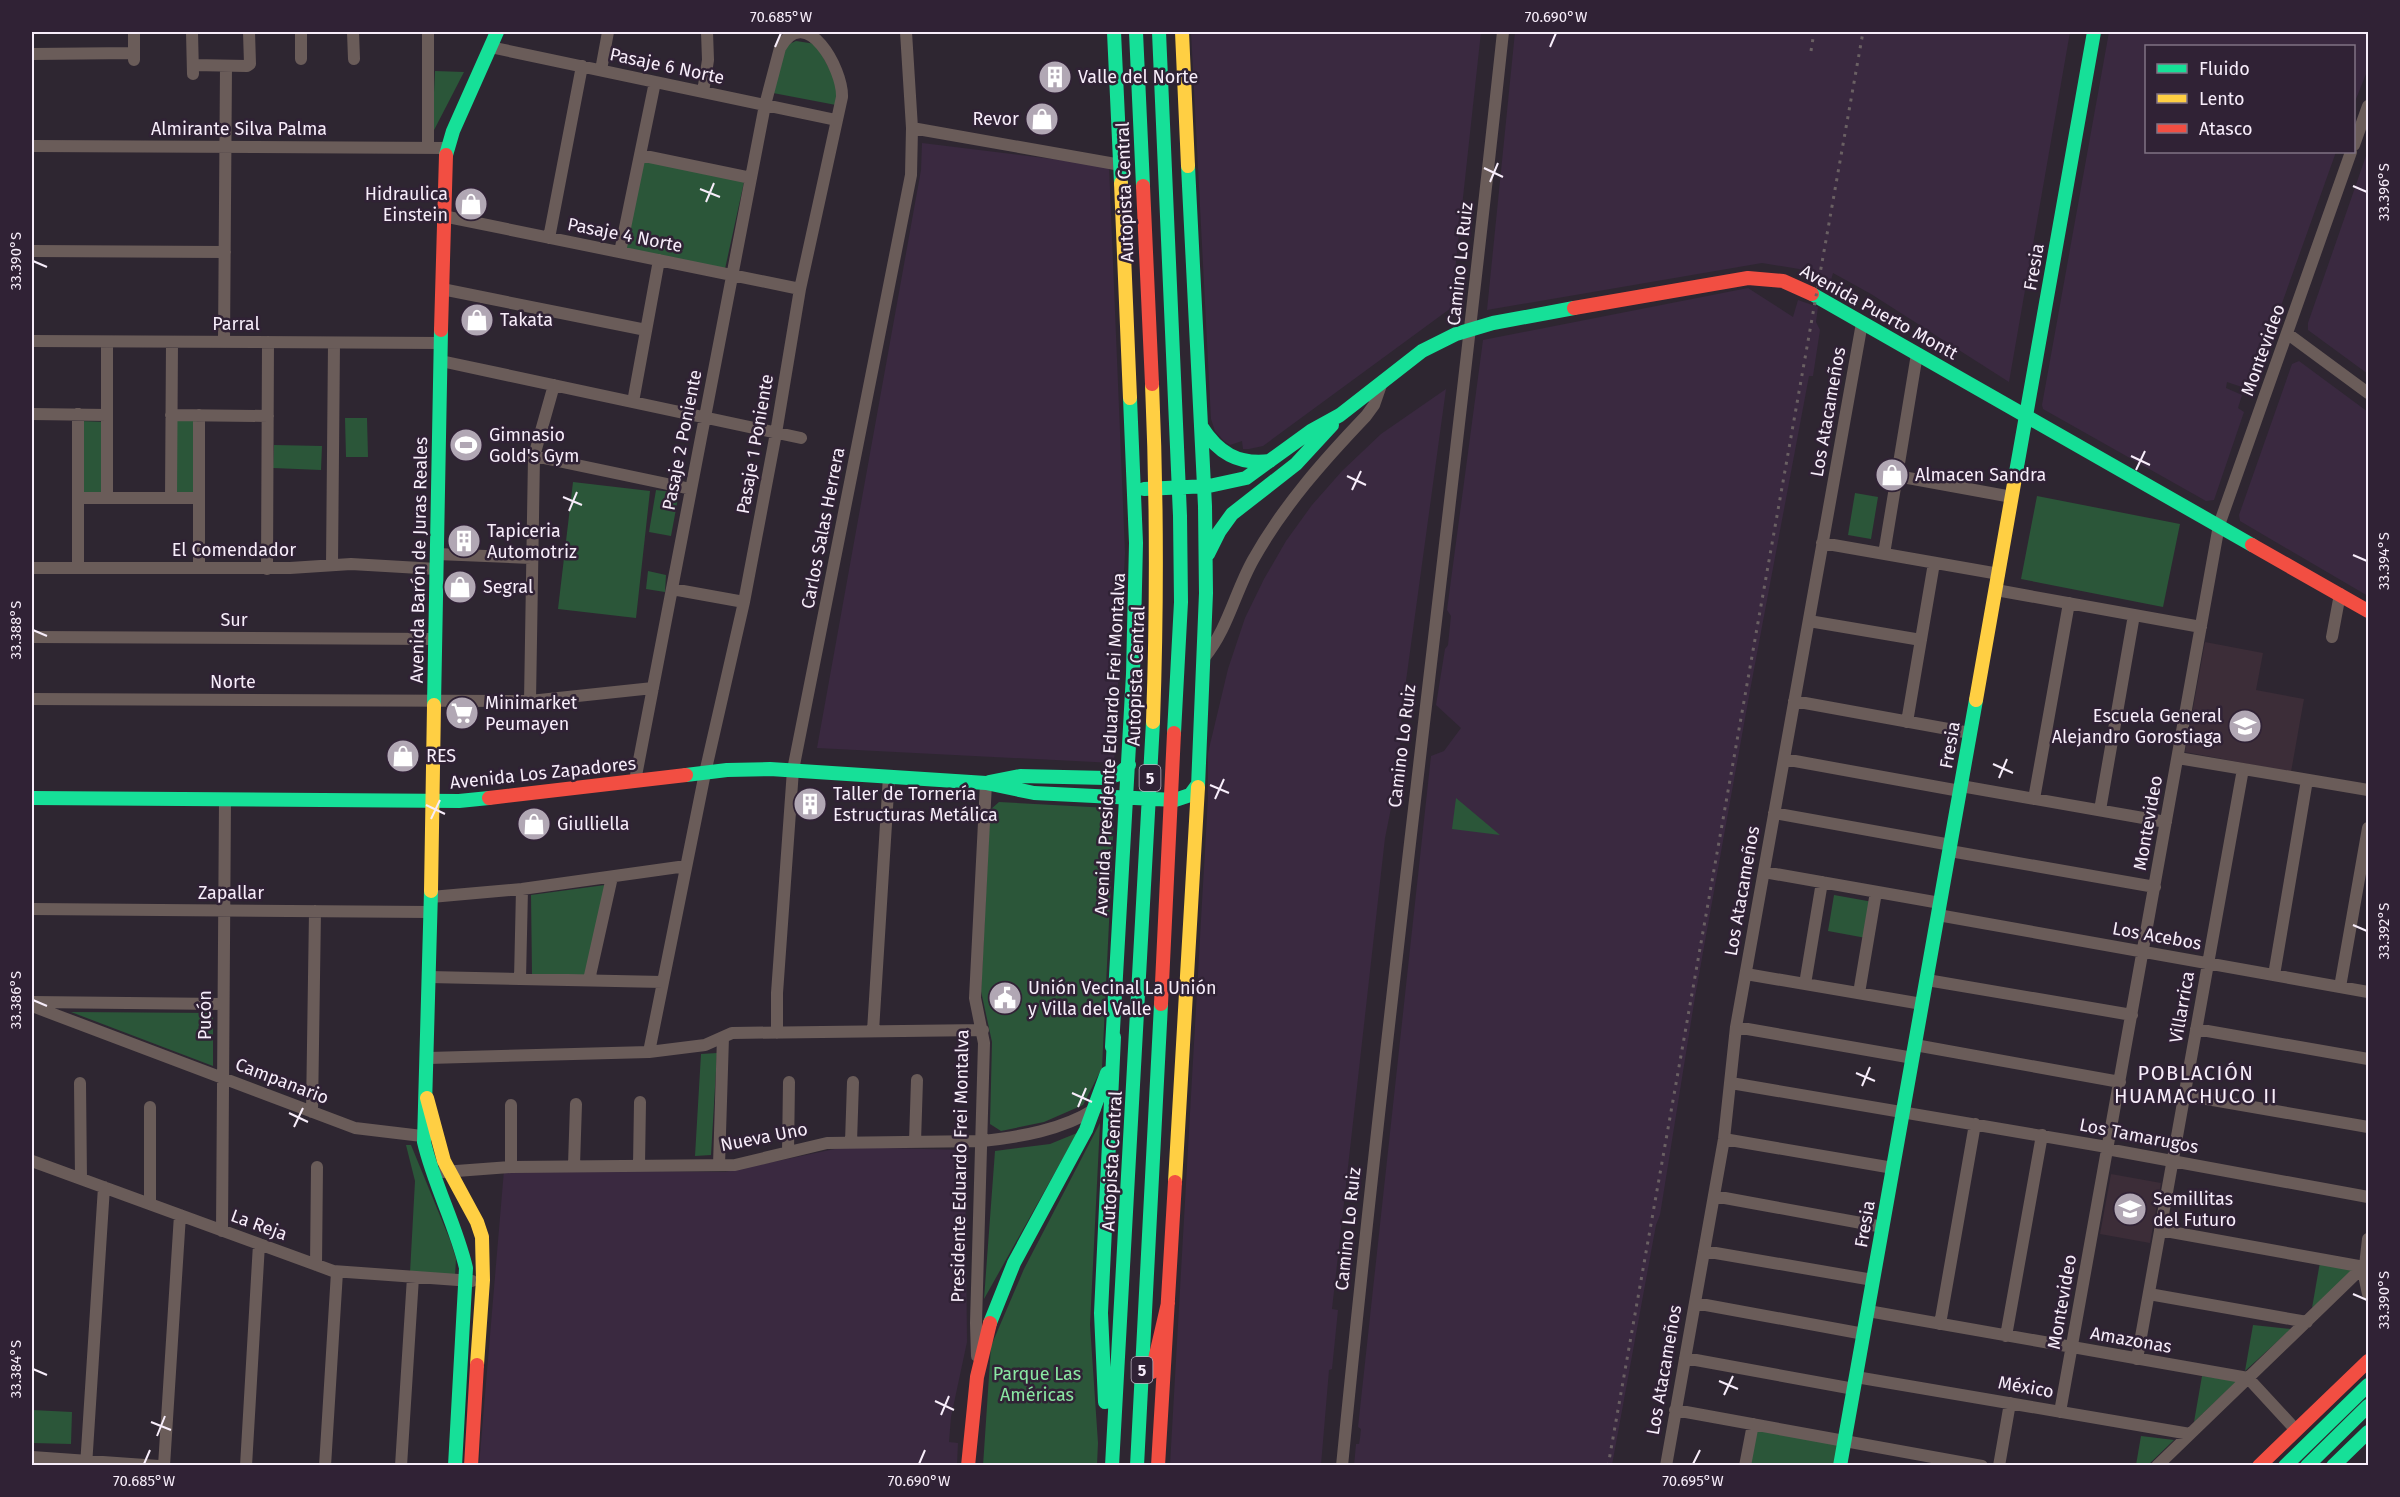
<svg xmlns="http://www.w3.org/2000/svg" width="2400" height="1497" viewBox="0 0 2400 1497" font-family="'Fira Sans',sans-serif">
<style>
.built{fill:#3a2940}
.education{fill:#3c2d38}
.green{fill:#2b5639}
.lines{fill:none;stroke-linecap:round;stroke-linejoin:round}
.street{stroke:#6a5c59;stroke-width:12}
.fast{stroke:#16e098;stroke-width:14}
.slow{stroke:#ffcf43;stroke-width:14}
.jam{stroke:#f24e42;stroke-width:14}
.rail{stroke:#6a6063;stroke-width:3;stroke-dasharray:3 6;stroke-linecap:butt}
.ticks{fill:none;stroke:#f7edfa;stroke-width:2}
.labels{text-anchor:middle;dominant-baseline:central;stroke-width:5;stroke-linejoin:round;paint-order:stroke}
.shield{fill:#302235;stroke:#bbb0bf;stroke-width:1.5}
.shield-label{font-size:16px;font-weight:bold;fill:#f7edfa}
.street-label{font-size:18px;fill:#f7edfa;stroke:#302235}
.poi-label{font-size:18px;fill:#f7edfa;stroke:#302235;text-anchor:start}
.park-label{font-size:18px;fill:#8ae7a3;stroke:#302235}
.neighbourhood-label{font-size:20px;letter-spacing:1.5px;fill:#f7edfa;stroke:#302235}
.neatline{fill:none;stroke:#f7edfa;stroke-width:2}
.ticks-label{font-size:15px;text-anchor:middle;fill:#f7edfa}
</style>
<rect width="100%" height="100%" fill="#2e2631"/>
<path class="built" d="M1191,32H1481L1451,308L1263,446L1249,449H1243L1242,441L1230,445L1224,441L1215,431L1211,419Z
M1515,32H2070L2009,382L1871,294L1833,273L1830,284L1799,269L1762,263L1487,310Z
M2109,32H2368V69L2354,104V46H2146V152H2336L2251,390L2227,382L2226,388L2242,395L2238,408L2244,412L2214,500L2206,501L2043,409L2042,405Z
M922,143L1109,166L1125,553L1114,763L817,748L921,170Z
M2368,150V374L2308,330V323Z
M1748,288L1793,317L1798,300L1818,307L1816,322L1820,330L1813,376H1809L1749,696L1695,997L1660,1215L1656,1225L1612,1465L1354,1466L1356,1444H1359L1360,1438L1361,1429L1358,1427L1431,756L1444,751L1461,728L1436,705L1445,649L1448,645L1451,616L1447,610L1483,340Z
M2299,361L2368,412V596L2240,521L2239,515L2292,364Z
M1446,389L1402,710L1399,768L1385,838L1332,1309L1338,1310L1332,1369L1329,1370L1321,1465H1170L1208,797V753L1228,669L1245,618L1264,579L1286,541L1312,505L1342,471L1381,434Z
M844,1147L965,1150L967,1342L951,1417L949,1442L958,1443L957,1465L479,1466L504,1170L725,1172Z"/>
<path class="education" d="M2205,642L2263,653L2256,690L2304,699L2291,772L2185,752Z
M2111,1174L2161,1183L2150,1243L2100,1234Z"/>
<path class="green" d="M796,41L816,44L839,87L836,105L773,93L785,46Z
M435,71L464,72L432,134Z
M643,160L744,182L725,269L625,248Z
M175,417H197L195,494H173Z
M345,418H367L368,457H346Z
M80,421L106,422L105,492H79Z
M274,445L322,446L321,470L273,468Z
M573,482L650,491L636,618L558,609Z
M656,490L679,493L671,536L649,532Z
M1855,493L1878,497L1871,539L1848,535Z
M2037,496L2180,524L2163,607L2021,579Z
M648,571L666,575L665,592L646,589Z
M1456,798L1500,835L1452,829Z
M999,802L1109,808L1114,819L1102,1068L1083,1105L1044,1122L1001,1131L990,1124L992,1042L981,991L990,810Z
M605,885L586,976L532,974L531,895Z
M1834,895L1873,902L1866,938L1828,931Z
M71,1012L213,1013V1066Z
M717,1053L711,1155L695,1156L701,1054Z
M1100,1123L1090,1325L1098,1443L1097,1465L983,1466L991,1346L1024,1269Z
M1077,1133L984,1299L995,1151L1050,1144Z
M406,1145H411L450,1240L456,1259L455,1276L410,1273L415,1181Z
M2320,1262L2359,1269L2312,1308Z
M2253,1325L2291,1329L2245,1371Z
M2202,1376L2237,1381L2194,1422Z
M32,1410L72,1412L71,1444L32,1443Z
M1754,1428L1841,1444L1837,1465L1748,1466Z
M2141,1436L2174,1440L2148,1465H2136Z"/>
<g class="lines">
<path class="street" d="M134,32V60
M192,32L193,74
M301,32V59
M353,32L354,59
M428,32V147
M490,47L836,120
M32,54L134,53
M193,65L247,66L250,64L249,32
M601,70L608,32
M703,92L708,60L707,32
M912,128L1121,165
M2354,145L2368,106
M32,146L447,148
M640,155L751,178
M443,216L800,289
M549,238L582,66
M32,251L225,252
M620,252L655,82
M442,289L646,330
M2288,334L2368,393
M32,341L441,343
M107,342V498
M224,342L226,66
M441,361L801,438
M633,402L659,260
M32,414L107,415
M171,415L268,416
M534,456L691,489
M1897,476L2012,497
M78,498H199
M171,498L172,342
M1822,543L1999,574
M437,554L531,558
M1884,554L1917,354
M332,565L334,343
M32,568H290L351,564L437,569
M78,568V414
M199,568V415
M267,569L268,342
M672,589L744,602
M1996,590L2201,627
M1809,621L1921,640
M32,637L436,639
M2332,637L2340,594
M1204,658C1228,629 1235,592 1253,560C1283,506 1324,460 1366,416L1374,405L1382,382
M32,699L530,701L653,688
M530,701L534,456L554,385
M1794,701L1970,733
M1907,722L1934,563
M2178,758L2368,790
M1784,759L1960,791
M635,781L765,105L780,48C806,2 843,69 842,97L800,289L776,433L744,602L705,773L649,1052
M1961,786L2166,822
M2034,799L2069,603
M2100,810L2134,615
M1774,813L1951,845
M1950,851L2155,887
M1764,872L1940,903
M431,897L522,889L686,866
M32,909L430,912
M1938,915L2368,992
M1746,974L1922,1004
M2274,975L2307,780
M429,977L663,982
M520,979L522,889
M589,980L612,877
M1927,980L2132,1015
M1805,984L1822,882
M2340,987L2368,828
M1859,993L1876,892
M32,1002L223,1004
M32,1006L355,1128L422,1136
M1736,1027L1913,1058
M2196,1029L2368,1059
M873,1031L889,776
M777,1033V993L793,770L911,175L912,128L906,32
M1915,1045L2120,1082
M428,1058L649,1052L705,1045L732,1033L983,1030
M80,1083L81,1179
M1731,1083L2101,1146L2107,1149L2368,1197
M2184,1095L2368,1127
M150,1107V1204
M312,1112L315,911
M1724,1139L1893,1168
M851,1142L853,1082
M915,1142L917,1080
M788,1152L789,1082
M32,1161L333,1271L472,1281
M574,1165L576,1104
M639,1165L640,1102
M719,1165L723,1037
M511,1167V1105
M443,1172L511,1167L735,1165L827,1143L982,1141C1020,1137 1062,1130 1095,1109
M1714,1196L1883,1227
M2160,1230L2364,1267
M222,1231L225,800
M2368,1239L2364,1275L2368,1294
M1704,1251L1873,1280
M316,1265L317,1167
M2149,1294L2307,1322
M1695,1303L1864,1334
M1868,1311L2248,1378L2296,1430
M1940,1324L1975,1124
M2006,1336L2042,1135
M977,1356L976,1323L984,1043L975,998L986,783
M1685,1358L1854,1389
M2137,1359L2243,769
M1856,1377L2190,1434
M1675,1410L1982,1466
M2060,1412L2219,525L2351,152
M32,1457L159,1466
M86,1466L104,1187
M164,1466L180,1215
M246,1466L259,1244
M325,1466L337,1272
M401,1466L413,1277
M1342,1466C1389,987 1452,510 1503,32
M1666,1466L1724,1139L1736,1027L1862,323
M1745,1466L1753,1424
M1999,1466L2010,1403
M2157,1466L2368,1262"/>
<path class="fast" d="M1114,32L1121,183
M1136,32L1143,186
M1159,32L1180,516L1181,602L1174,733
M446,155L453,131L497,32
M1188,166L1205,506L1206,593L1198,787
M1812,294L2252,545
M1201,426C1218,453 1238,465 1270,461
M2015,478L2094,32
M1144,489L1209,486L1246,478L1311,431L1340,415L1422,351L1456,334L1493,323L1574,308
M1208,554L1219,532L1232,514L1296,464L1332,425
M434,705L441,330
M686,775L727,770L770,769L986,783L1034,793L1175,800L1190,795L1198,784
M989,782L1020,776L1107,778L1119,774L1129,765
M32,798L459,801L489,798
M431,891L424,1142C434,1185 456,1225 466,1268L455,1466
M1112,1047L1133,674L1136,543L1130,398
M990,1323L1014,1263L1086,1130L1107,1073
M1105,1402L1101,1313L1114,1037
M1112,1466L1153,722
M1137,1466L1161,1004
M1840,1466L1976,700
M2285,1466L2368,1385
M2307,1466L2368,1406
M2333,1466L2368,1432"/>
<path class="slow" d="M1182,32L1188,166
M1121,183L1130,398
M1152,384C1157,497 1157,609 1153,722
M1976,700L2015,478
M431,891L434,705
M427,1098L444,1161L477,1222L482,1237L483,1280L477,1365
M1175,1182L1198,787"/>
<path class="jam" d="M1143,186L1152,384
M1574,308L1748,278L1783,281L1812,294
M441,330L446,155
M2252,545L2368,611
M489,798L686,775
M1161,1004L1174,733
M1152,1372L1168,1303
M471,1466L477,1365
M968,1466L977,1377L990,1323
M1158,1466L1175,1182
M2259,1466L2368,1361"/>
<path class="rail" d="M1811,51L1814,32
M1608,1466L1863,32"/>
</g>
<path class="ticks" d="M775,47L781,33M1550,47L1556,33M1484,168L1503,177M1490,182L1498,163M2353,186L2367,192M700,189L720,197M706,202L714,183M33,261L47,267M2131,456L2150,465M2136,470L2145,451M1347,476L1366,485M1352,490L1361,471M563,497L582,505M569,511L577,492M2353,555L2367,561M33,630L47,636M1993,764L2013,773M1999,778L2007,759M1210,785L1229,793M1215,799L1224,779M426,805L445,814M431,819L440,800M2353,925L2367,931M33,1000L47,1006M1856,1073L1875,1081M1862,1086L1870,1067M1072,1093L1092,1102M1078,1107L1086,1088M289,1113L308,1122M294,1127L303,1108M2353,1294L2367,1300M33,1369L47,1375M1719,1381L1738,1389M1724,1395L1733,1376M935,1401L954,1410M941,1415L949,1396M151,1422L171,1430M157,1436L165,1416M144,1464L150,1450M919,1464L925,1450M1693,1464L1700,1450"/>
<defs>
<symbol id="building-disc" viewBox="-11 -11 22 22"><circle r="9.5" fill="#b1a7b4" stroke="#302235"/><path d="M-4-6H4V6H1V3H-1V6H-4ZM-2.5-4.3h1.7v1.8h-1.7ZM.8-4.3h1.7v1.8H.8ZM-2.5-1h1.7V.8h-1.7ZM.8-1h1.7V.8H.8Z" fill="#fff"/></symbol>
<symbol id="shop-disc" viewBox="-11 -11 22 22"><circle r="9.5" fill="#b1a7b4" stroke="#302235"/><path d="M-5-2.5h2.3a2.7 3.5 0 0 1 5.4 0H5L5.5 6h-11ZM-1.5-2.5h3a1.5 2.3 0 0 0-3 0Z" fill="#fff"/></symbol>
<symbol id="stadium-disc" viewBox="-11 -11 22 22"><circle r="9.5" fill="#b1a7b4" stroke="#302235"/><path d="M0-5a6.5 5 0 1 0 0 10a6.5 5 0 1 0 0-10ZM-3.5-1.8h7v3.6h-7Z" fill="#fff"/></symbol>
<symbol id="supermarket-disc" viewBox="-11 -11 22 22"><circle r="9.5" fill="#b1a7b4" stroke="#302235"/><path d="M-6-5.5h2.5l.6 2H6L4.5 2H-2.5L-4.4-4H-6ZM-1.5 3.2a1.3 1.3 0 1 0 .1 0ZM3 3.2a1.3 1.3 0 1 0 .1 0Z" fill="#fff"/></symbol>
<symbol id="school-disc" viewBox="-11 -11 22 22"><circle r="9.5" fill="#b1a7b4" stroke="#302235"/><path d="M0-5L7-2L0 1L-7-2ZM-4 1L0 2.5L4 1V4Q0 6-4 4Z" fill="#fff"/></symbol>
<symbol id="civic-disc" viewBox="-11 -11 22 22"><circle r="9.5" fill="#b1a7b4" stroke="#302235"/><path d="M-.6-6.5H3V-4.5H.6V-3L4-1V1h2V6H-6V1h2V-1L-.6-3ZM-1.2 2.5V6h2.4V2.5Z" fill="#fff"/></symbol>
</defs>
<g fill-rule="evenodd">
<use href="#building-disc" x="1036" y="58" width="38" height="38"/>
<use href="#shop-disc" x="1023" y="100" width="38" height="38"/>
<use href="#shop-disc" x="452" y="185" width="38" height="38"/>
<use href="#shop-disc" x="458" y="301" width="38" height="38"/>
<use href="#stadium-disc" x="447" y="426" width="38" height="38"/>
<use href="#shop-disc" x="1873" y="456" width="38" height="38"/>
<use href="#building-disc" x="445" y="522" width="38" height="38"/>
<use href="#shop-disc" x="441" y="568" width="38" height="38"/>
<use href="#supermarket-disc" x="443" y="694" width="38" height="38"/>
<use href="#school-disc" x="2226" y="707" width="38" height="38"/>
<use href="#shop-disc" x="384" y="737" width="38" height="38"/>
<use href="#building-disc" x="791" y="785" width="38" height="38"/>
<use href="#shop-disc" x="515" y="805" width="38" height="38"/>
<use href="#civic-disc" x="986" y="979" width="38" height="38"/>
<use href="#school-disc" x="2111" y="1190" width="38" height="38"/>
</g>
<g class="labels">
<g class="shield">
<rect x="1139.5" y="765" width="21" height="26" rx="4.5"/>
<rect x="1131.5" y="1357" width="21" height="26" rx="4.5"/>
</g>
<g class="shield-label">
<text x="1150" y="778">5</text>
<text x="1142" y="1370">5</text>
</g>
<g class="street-label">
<text transform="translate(667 66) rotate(12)">Pasaje 6 Norte</text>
<text x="239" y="129">Almirante Silva Palma</text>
<text transform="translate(1125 192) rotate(-92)">Autopista Central</text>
<text transform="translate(625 235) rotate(11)">Pasaje 4 Norte</text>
<text transform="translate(1460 264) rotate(-84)">Camino Lo Ruiz</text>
<text transform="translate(2034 267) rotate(-80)">Fresia</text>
<text transform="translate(1879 312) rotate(29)">Avenida Puerto Montt</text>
<text x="236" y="324">Parral</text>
<text transform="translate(2263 350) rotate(-70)">Montevideo</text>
<text transform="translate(1828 412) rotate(-80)">Los Atacameños</text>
<text transform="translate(682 440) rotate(-79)">Pasaje 2 Poniente</text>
<text transform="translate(755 444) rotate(-80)">Pasaje 1 Poniente</text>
<text transform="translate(823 528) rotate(-79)">Carlos Salas Herrera</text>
<text x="234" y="550">El Comendador</text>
<text transform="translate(419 560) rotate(-89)">Avenida Barón de Juras Reales</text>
<text x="234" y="620">Sur</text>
<text transform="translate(1136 676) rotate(-88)">Autopista Central</text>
<text x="233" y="682">Norte</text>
<text transform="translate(1110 744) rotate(-87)">Avenida Presidente Eduardo Frei Montalva</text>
<text transform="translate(1950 745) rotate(-80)">Fresia</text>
<text transform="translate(1402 746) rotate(-83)">Camino Lo Ruiz</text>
<text transform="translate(543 773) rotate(-6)">Avenida Los Zapadores</text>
<text transform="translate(2148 823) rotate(-80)">Montevideo</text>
<text transform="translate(1742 891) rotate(-80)">Los Atacameños</text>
<text x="231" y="893">Zapallar</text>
<text transform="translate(2157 936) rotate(10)">Los Acebos</text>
<text transform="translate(2182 1007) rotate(-80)">Villarrica</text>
<text transform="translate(205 1015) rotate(-90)">Pucón</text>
<text transform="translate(282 1081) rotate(21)">Campanario</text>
<text transform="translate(2139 1136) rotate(11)">Los Tamarugos</text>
<text transform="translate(764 1137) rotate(-11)">Nueva Uno</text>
<text transform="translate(1112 1161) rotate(-87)">Autopista Central</text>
<text transform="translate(960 1166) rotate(-89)">Presidente Eduardo Frei Montalva</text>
<text transform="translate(1865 1224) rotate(-80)">Fresia</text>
<text transform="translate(259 1225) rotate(20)">La Reja</text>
<text transform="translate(1348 1229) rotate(-84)">Camino Lo Ruiz</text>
<text transform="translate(2062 1302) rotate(-80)">Montevideo</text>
<text transform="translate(2131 1340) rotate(10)">Amazonas</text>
<text transform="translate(1664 1370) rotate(-80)">Los Atacameños</text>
<text transform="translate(2026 1387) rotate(10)">México</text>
</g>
<g class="poi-label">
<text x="1078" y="77">Valle del Norte</text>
<text x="1019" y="119" text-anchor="end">Revor</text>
<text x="448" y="194" text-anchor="end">Hidraulica<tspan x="448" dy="21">Einstein</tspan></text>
<text x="500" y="320">Takata</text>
<text x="489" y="435">Gimnasio<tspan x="489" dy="21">Gold's Gym</tspan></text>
<text x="1915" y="475">Almacen Sandra</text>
<text x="487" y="531">Tapiceria<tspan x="487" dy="21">Automotriz</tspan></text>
<text x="483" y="587">Segral</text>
<text x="485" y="703">Minimarket<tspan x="485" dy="21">Peumayen</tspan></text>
<text x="2222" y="716" text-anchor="end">Escuela General<tspan x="2222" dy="21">Alejandro Gorostiaga</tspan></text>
<text x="426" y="756">RES</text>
<text x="833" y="794">Taller de Tornería<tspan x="833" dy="21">Estructuras Metálica</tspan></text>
<text x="557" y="824">Giulliella</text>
<text x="1028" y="988">Unión Vecinal La Unión<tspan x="1028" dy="21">y Villa del Valle</tspan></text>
<text x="2153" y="1199">Semillitas<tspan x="2153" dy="21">del Futuro</tspan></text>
</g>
<g class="park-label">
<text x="1037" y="1374">Parque Las<tspan x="1037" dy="21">Américas</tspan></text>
</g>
<g class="neighbourhood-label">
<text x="2196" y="1073">POBLACIÓN<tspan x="2196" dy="23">HUAMACHUCO II</tspan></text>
</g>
</g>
<rect width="2400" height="1497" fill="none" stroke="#302235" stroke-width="66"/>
<rect x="2145" y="45" width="210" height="108" fill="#302235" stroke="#807384" stroke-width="1.5"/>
<rect x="2157" y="64" width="30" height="9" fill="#16e098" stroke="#807384" stroke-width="1.5"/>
<text x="2199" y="75" font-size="18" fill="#f7edfa">Fluido</text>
<rect x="2157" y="94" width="30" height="9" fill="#ffcf43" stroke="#807384" stroke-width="1.5"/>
<text x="2199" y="105" font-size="18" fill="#f7edfa">Lento</text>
<rect x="2157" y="124" width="30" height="9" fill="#f24e42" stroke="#807384" stroke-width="1.5"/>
<text x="2199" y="135" font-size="18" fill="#f7edfa">Atasco</text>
<rect x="33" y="33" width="2334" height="1431" class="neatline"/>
<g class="ticks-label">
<text x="781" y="22">70.685°W</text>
<text x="1556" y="22">70.690°W</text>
<text transform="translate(2384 192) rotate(-90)" y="5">33.396°S</text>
<text transform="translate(16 261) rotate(-90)" y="5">33.390°S</text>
<text transform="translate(2384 561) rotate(-90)" y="5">33.394°S</text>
<text transform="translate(16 630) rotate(-90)" y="5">33.388°S</text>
<text transform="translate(2384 931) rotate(-90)" y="5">33.392°S</text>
<text transform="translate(16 1000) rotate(-90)" y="5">33.386°S</text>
<text transform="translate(2384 1300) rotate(-90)" y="5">33.390°S</text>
<text transform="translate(16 1369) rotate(-90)" y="5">33.384°S</text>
<text x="144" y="1486">70.685°W</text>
<text x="919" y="1486">70.690°W</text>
<text x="1693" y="1486">70.695°W</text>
</g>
</svg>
